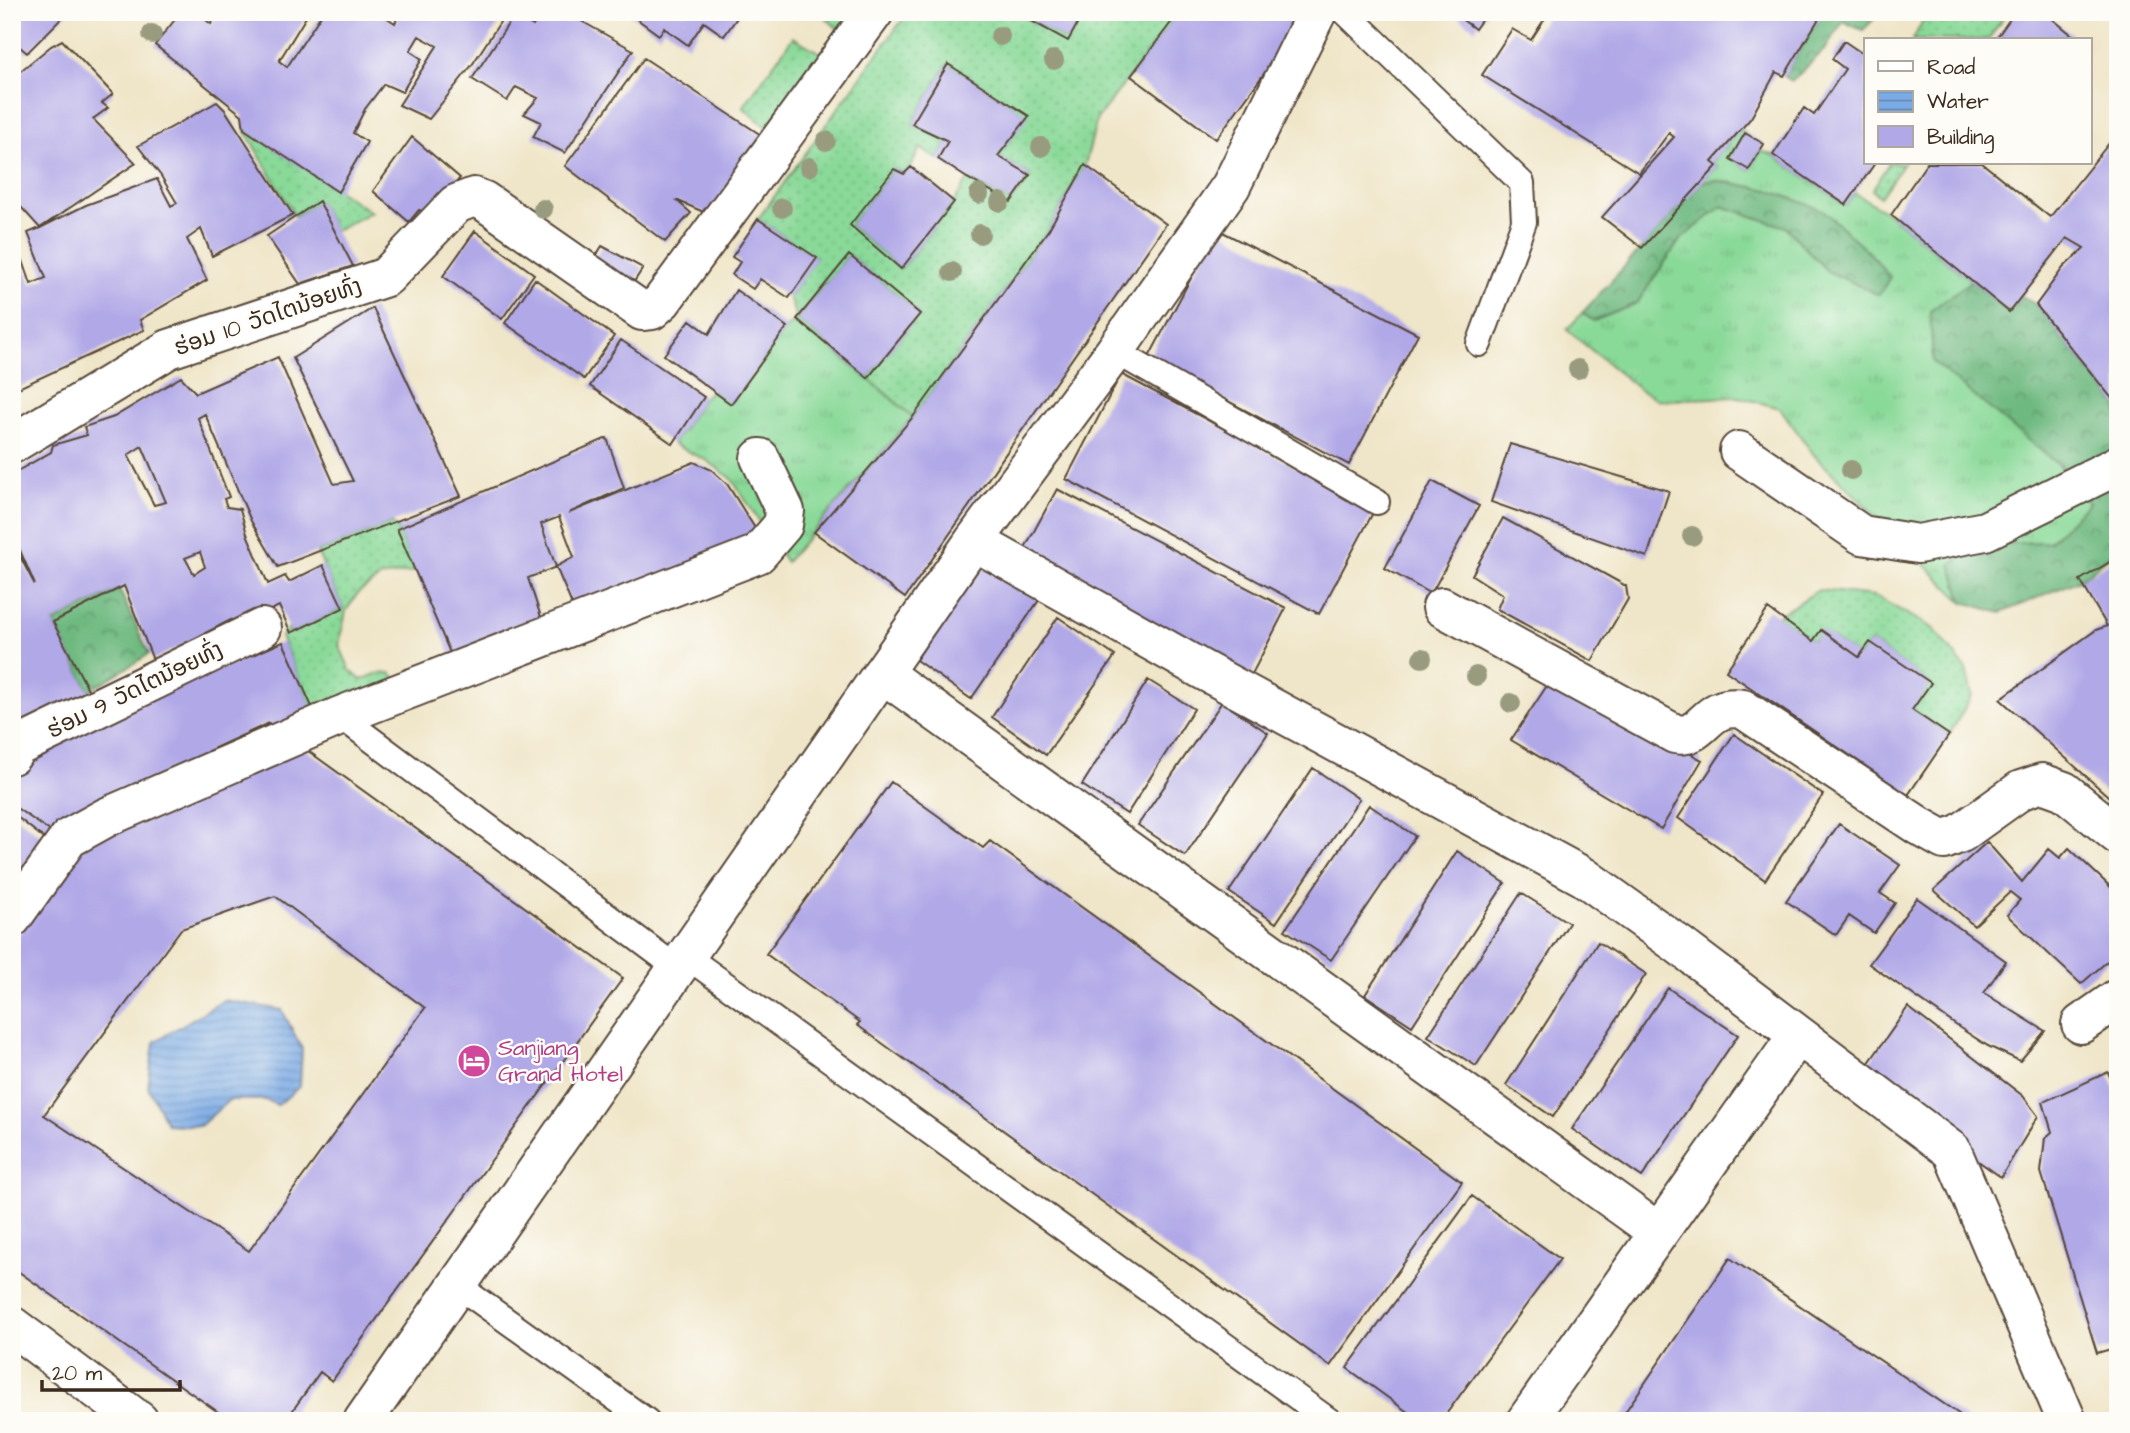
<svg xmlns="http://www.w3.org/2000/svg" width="2130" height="1433" viewBox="0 0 2130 1433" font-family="'Architects Daughter','Noto Sans Lao',sans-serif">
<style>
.grass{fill:url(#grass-tufts);stroke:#62825b;stroke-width:2}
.forest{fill:url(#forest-crowns);stroke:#54724f;stroke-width:2}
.garden{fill:url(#garden-dots);stroke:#62825b;stroke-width:2;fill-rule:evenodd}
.water{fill:url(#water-rules);stroke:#5b6a82;stroke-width:2}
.building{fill:#b1a8e7;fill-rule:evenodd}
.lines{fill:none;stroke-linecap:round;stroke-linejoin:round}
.service-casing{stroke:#564638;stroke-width:28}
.minor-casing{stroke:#564638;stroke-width:42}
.service{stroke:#fff;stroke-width:24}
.minor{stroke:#fff;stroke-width:38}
.tree{fill:#999b7f}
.labels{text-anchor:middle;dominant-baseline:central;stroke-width:5;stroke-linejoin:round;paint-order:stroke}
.street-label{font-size:23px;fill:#3b2a1e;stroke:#fdfcf7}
.hotel-label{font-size:23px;fill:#b23c85;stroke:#fdfcf7;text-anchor:start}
</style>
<defs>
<pattern id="grass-tufts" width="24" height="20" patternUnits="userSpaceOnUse" patternTransform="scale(1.75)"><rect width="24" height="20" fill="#89d998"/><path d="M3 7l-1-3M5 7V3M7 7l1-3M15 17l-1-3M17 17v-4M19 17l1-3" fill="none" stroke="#77ba83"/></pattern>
<pattern id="forest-crowns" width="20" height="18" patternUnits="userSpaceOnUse" patternTransform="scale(1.75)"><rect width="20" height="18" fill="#6eb980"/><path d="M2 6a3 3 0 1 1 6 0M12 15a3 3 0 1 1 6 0" fill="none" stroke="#5c9768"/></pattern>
<pattern id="garden-dots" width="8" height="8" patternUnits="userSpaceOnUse" patternTransform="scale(1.75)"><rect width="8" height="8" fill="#89d998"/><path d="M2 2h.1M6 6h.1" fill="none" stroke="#77ba83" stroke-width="1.8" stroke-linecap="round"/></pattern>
<pattern id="water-rules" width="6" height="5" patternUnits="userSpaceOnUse" patternTransform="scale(1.75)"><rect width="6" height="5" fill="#7babe5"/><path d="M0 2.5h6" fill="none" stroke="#668bb9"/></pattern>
</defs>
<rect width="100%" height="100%" fill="#fdfcf7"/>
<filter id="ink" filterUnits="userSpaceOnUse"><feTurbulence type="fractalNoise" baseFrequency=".0143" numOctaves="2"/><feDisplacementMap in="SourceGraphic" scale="14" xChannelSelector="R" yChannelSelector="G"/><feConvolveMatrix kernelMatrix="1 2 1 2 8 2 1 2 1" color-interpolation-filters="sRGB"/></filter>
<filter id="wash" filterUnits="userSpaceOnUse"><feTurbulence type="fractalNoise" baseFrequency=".00686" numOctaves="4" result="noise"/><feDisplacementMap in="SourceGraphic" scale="28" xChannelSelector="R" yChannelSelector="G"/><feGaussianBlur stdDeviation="1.57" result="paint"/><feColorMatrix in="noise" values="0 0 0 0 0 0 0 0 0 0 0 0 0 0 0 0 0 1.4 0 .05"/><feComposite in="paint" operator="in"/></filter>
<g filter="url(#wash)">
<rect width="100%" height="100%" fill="#efe5c8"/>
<path class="grass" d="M1741,129L1745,133L1731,159L1749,170L1761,151L1773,155L1846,205L1855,193L1891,215L1971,281L1931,311L2089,503L2049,542L1984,544L1952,564L1963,602L1814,455L1780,408L1739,397L1658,400L1640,390L1567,330L1582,313L1594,321L1637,303L1680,240L1721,206L1786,227L1827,271L1890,276L1715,180L1702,182L1717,166L1712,162Z
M797,319L913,417L786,562L731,478L706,460L673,444L704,397L713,390L731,403L787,327Z"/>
<path class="forest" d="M1823,12H1881L1863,30L1843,22L1826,48L1792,81L1784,76Z
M1715,180L1769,190L1823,210L1869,252L1890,277L1879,295L1827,271L1786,227L1722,206L1680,240L1637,303L1594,321L1582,313L1702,182Z
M1971,281L2009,312L2022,296L2036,305L2118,406V549L2080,580L2001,613L1963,602L1951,564L1984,544L2049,542L2089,503L2062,468L1933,362L1930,311Z
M119,589L149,654L89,691L53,622Z"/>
<path class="garden" d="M820,12H856L842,33Z
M908,12H1015L1068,41L1084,12H1179L1097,119L1085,165L1049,229L913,417L868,378L919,314L849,255L797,319L789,298L816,258L758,219ZM948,64L1028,116L998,156L1030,175L1011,202L968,179L954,202L901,269L850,225L894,169L904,174L911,167L920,148L938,159L948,141L912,124Z
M1927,12H2007L1988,40H1913Z
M793,37L827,57L773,133L743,107Z
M244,129L371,212L335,231L319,202L295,216Z
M1889,163H1904L1880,197L1872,190Z
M392,523L397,529L416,571L381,577L358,593L346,611L339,645L350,670L361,680L376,674L391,673L400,683L314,712L281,637L289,628L291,633L343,608L317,552Z
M1819,590L1875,596L1934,629L1966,669L1972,695L1949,735L1912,710L1930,683L1870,642L1859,657L1821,631L1813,641L1777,616Z"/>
<path class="water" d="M224,1000L282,1010L302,1049L300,1086L278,1105L265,1100H229L200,1126L167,1124L148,1087L154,1042Z"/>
<g id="blocks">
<path class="building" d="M12,12H68L27,53L12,40Z
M181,12H196L211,24L219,12H309L279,61L287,67L323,12H382L381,14L395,23L400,12L506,13L472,65L429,119L399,105L437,46L419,36L410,51L422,59L402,92L384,84L365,109L353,133L367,142L338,192L244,129L242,115L155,45Z
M541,12H577L574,17L633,50L565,153L533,137L541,122L524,114L538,98L516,87L507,101L472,79L514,15L533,26Z
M631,12H741L724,36L704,22L688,45L664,28L659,35L630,14Z
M1015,12H1084L1068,41Z
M1179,12H1309L1216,139L1131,76Z
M1452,12H1487L1475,29Z
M1549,12H1823L1784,76L1776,72L1751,118L1712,162L1717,166L1642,248L1602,217L1674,137L1669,133L1639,173L1482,75L1512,29L1531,40Z
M2015,12H2044L2072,35L2068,40H1995Z
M62,40L113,94L102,103L108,108L93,119L136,163L40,228L86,205L157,179L171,206L177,203L161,176L138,146L217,102L225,110L293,215L212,256L201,229L187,239L207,280L140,320L144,330L12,391V229L31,284L46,278L28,233L40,228L12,197V78L51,46Z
M1844,41L1866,56V163H1875L1846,205L1773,155L1804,108L1814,115L1845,69L1832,59Z
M644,58L764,137L708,214L676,200L691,213L665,242L565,166Z
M948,64L1029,116L998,156L1030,175L1011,202L967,178L938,159L948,141L912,124Z
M2118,132V406L2036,305L2063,268L2084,248L2067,238L2009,312L1891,215L1927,163H1982L2050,217Z
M1745,133L1764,144L1749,170L1730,159Z
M412,137L460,178L431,214L419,210L409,222L373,191Z
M1085,165L1166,224L905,598L814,532L913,417L1049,229Z
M911,167L954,202L901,269L850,225L894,169L904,174Z
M319,201L353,266L300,284L267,236Z
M758,219L817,258L789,298L760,279L753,289L732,275L740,262L732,257Z
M1217,229L1418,334L1349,465L1148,359Z
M475,231L534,274L502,319L443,276Z
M602,246L643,268L628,291L589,267Z
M849,255L920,314L868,378L797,319Z
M535,279L614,336L584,379L505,323Z
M736,290L787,327L731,404L664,355L690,320L709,334Z
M373,308L461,496L278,567L251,521L205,414L198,418L229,497L224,499L227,507L240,509L247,534L268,584L285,576L289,582L323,565L343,608L291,633L279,606L234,627L231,620L153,660L124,586L53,622L91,695L12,736V541L35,585L12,532V474L51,452L53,445L87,435L84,427L114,417L181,377L196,393L278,357L334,484L353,481L293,358ZM142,446L166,502L154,505L128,455ZM200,552L205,567L194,574L185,558Z
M621,340L704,397L673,444L590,386Z
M1121,374L1375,509L1319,614L1066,479Z
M607,438L624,488L569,513L694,462L712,470L727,484L758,533L723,553L575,612L556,567L574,557L559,517L541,524L556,567L528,578L544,626L453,660L397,529Z
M1510,444L1669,491L1647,557L1491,502Z
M1432,481L1479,506L1431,594L1385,568Z
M1057,489L1286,608L1251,676L1021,555Z
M1503,518L1626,586L1628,599L1592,661L1497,609L1503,595L1472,575Z
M2118,557V805L2000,699L2096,630L2107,626L2080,580Z
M982,560L1039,600L971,699L916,660Z
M1768,609L1813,641L1821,630L1859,657L1870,642L1931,683L1912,710L1949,735L1908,795L1726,671Z
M1058,617L1115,656L1046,755L992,717Z
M283,642L317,718L275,735L269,723L208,751L213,762L60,821L50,831L12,805V776L28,764L25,753Z
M1552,678L1702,760L1661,829L1511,740Z
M1148,680L1194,709L1127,814L1082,785Z
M1222,702L1268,733L1185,856L1138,825Z
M1734,734L1823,795L1765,880L1678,818Z
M304,748L623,978L332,1381L320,1372L293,1410L296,1421H231L12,1267V944L80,847ZM275,896L425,1008L249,1251L44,1115L181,929Z
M1313,768L1359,799L1276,923L1229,892Z
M891,782L983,848L990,841L1462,1182L1330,1366L857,1025L860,1022L766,954Z
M1369,805L1415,836L1331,960L1285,930Z
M12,813L46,840L12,882Z
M1839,824L1900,865L1880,893L1895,903L1874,933L1849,916L1836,935L1786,901Z
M1987,842L2022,882L2049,849L2060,858L2069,848L2118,894V952L2081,984L2007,915L2020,900L2010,892L1974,926L1934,890Z
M1457,851L1505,883L1412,1026L1365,995Z
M1521,893L1569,923L1476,1066L1428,1036Z
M1917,898L2006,961L1984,993L2045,1031L2020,1061L1988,1046L1960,1028L1869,964Z
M1598,942L1646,974L1553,1117L1506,1085Z
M1668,988L1738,1035L1642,1177L1572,1129Z
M1908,1007L2023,1096L2038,1116L2001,1177L1859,1077Z
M2108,1072L2118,1097V1347L2097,1353L2041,1172L2045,1138L2052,1132L2043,1102Z
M1472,1196L1560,1259L1441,1421H1420L1347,1368Z
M1730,1258L1969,1421H1619Z"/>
</g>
</g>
<g filter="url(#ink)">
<use href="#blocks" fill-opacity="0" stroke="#564638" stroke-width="2"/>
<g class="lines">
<defs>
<path id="service" d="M1345,12L1522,183L1524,222L1479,344
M1115,351L1377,502
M340,716L677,968
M686,956L1330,1421
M457,1285L647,1421"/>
<path id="minor" d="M12,444L169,349L386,277L456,204L474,197L484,201L642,311L652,310L662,301L874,12
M1739,451L1862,535L1918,544L1985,531L2118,465
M974,541L1201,669L1584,877L1679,945L1952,1151L2067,1421
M1442,607L1675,734C1705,740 1704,702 1743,709L1919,826L1944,840L1961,833L2021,790L2042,783L2064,791L2118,835
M882,673L1658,1232
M12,755L17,747L262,628
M12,918L69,838L107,817L340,716L758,554L783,525L785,511L760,458
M2081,1024L2118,998
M12,1326L139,1421
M363,1421L974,541L1115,351L1231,186L1317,12
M1526,1421L1798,1035"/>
</defs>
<use href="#service" class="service-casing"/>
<use href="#minor" class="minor-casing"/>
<use href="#service" class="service"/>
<use href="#minor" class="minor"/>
</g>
<g class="tree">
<circle cx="152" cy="34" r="10"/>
<circle cx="1000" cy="36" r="10"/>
<circle cx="1054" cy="60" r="10"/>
<circle cx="826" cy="141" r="10"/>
<circle cx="1041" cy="147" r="10"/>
<circle cx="809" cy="167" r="10"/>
<circle cx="979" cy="194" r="10"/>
<circle cx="1000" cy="202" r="10"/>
<circle cx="782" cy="208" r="10"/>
<circle cx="543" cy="209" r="10"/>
<circle cx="980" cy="234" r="10"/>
<circle cx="952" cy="272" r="10"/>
<circle cx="1578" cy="369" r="10"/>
<circle cx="1851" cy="470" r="10"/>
<circle cx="1692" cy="536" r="10"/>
<circle cx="1422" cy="658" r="10"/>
<circle cx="1476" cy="676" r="10"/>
<circle cx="1511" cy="703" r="10"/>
</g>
</g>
<defs>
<symbol id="hotel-disc" viewBox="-11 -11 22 22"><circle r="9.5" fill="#d1479c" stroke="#fdfcf7"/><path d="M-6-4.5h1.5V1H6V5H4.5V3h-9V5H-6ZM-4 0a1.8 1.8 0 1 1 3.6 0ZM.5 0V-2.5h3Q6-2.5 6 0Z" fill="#fff"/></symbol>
</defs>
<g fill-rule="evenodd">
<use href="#hotel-disc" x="455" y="1042" width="38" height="38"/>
</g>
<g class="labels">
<g class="street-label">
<text transform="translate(268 317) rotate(-19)">ຮ່ອມ 10 ວັດໄຕນ້ອຍທົ່ງ</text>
<text transform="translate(135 690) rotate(-26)">ຮ່ອມ 9 ວັດໄຕນ້ອຍທົ່ງ</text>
</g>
<g class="hotel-label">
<text x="498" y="1048">Sanjiang<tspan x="498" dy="26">Grand Hotel</tspan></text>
</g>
</g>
<rect width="2130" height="1433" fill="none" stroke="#fdfcf7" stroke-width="42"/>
<rect x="1864" y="38" width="228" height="126" fill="#fdfcf7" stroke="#afa8a0" stroke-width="2"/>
<rect x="1878" y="61" width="35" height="10" fill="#ffffff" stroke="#afa8a0" stroke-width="2"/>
<text x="1927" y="74" font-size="21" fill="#3b2a1e">Road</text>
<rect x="1878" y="91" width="35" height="21" fill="url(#water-rules)" stroke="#afa8a0" stroke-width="2"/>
<text x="1927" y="108" font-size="21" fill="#3b2a1e">Water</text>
<rect x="1878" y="126" width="35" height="21" fill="#b1a8e7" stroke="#afa8a0" stroke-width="2"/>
<text x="1927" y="144" font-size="21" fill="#3b2a1e">Building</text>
<path d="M42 1380v10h138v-10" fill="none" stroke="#3b2a1e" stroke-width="3.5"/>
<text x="52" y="1380" font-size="21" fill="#3b2a1e" stroke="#fdfcf7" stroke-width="5" paint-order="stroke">20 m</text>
</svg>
